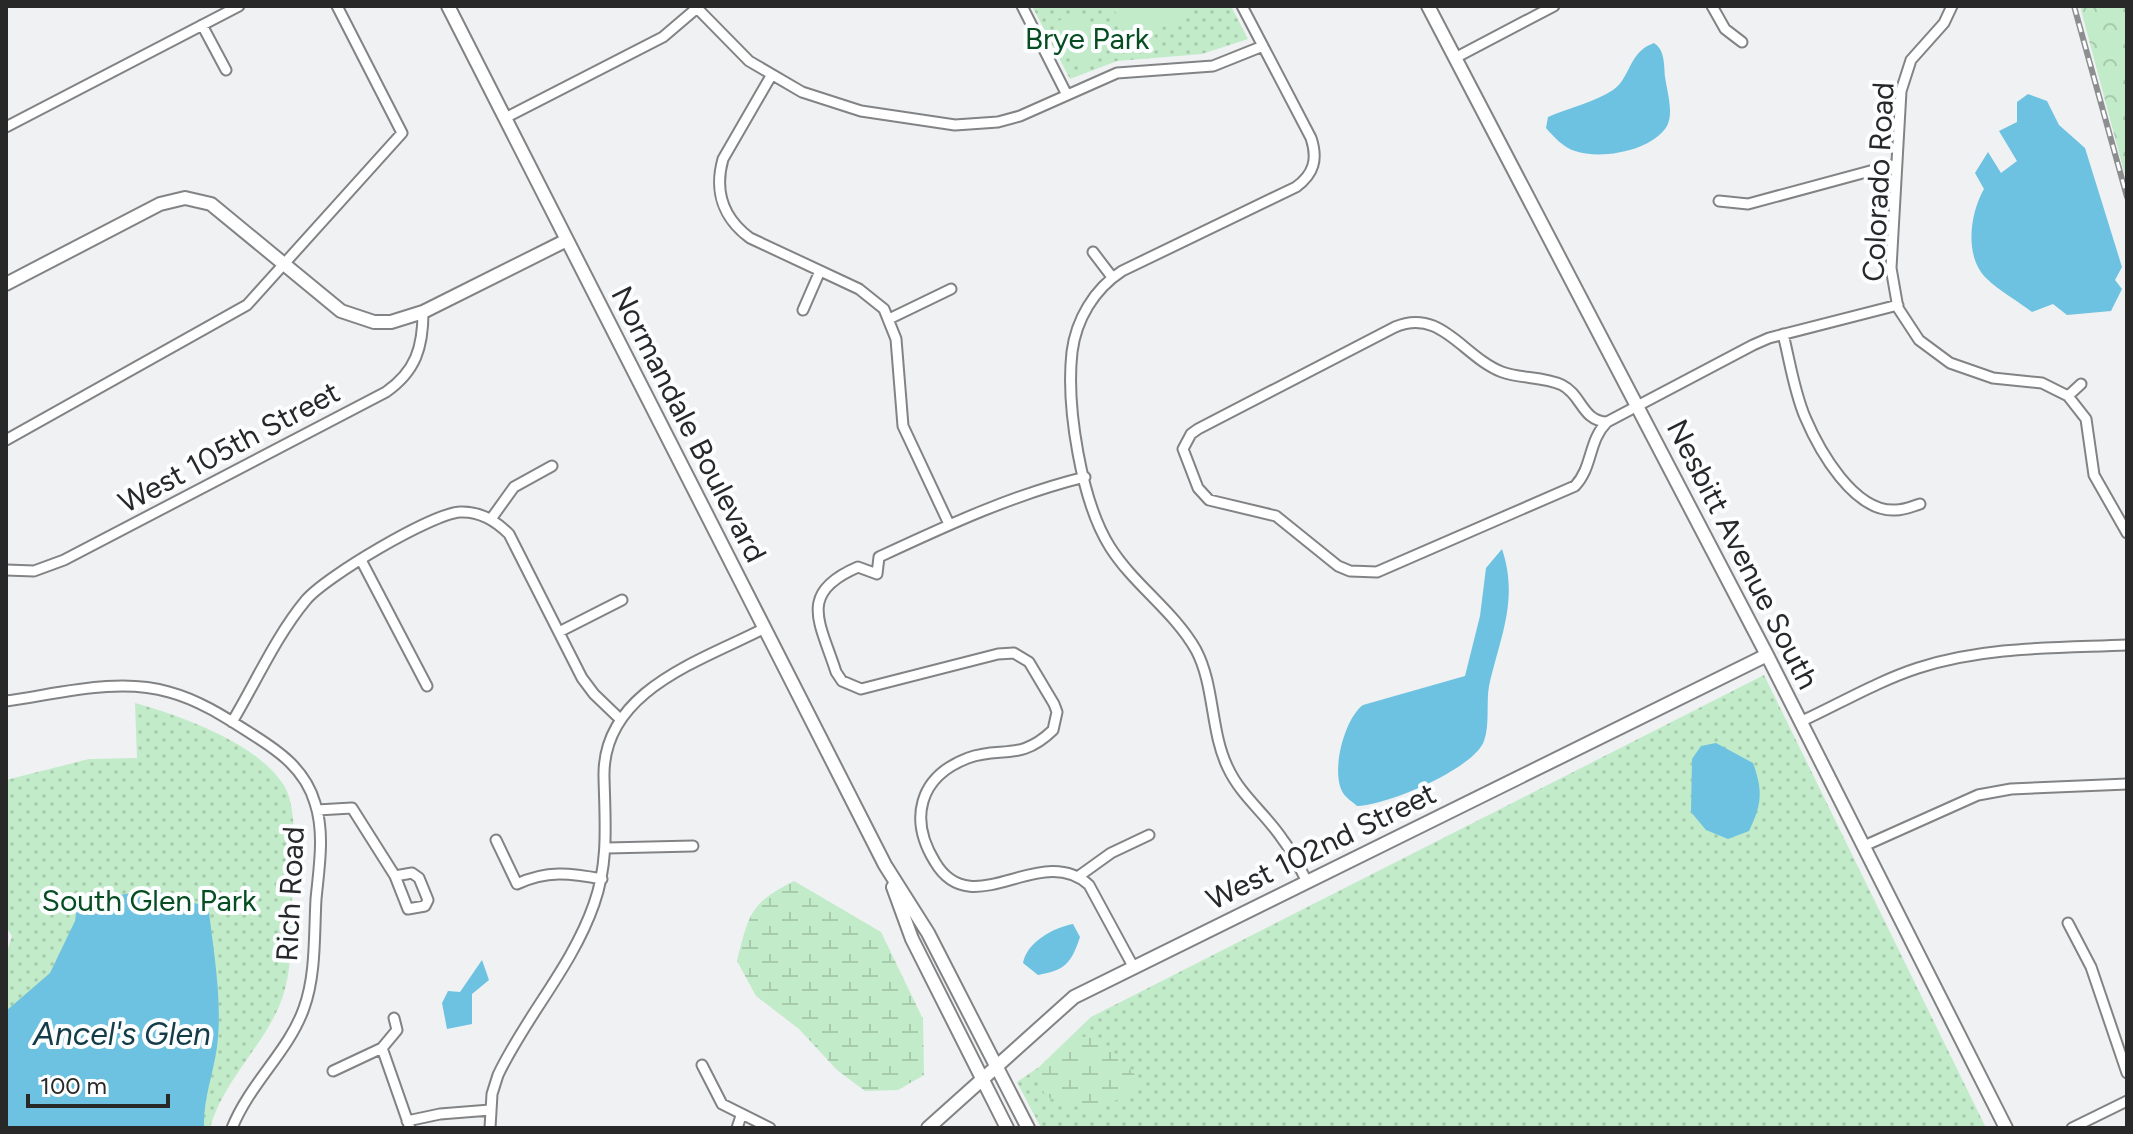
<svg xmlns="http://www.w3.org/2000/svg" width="2133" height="1134" viewBox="0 0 2133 1134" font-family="Figtree,sans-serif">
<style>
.grass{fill:url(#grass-dots)}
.forest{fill:url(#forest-crowns)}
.wetland{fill:url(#wetland-marsh)}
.garden{fill:#c2ebc9}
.water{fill:#6cc2e0}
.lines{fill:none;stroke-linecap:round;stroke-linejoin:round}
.street-casing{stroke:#828385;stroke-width:13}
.secondary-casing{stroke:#828385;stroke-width:16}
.street{stroke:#fff;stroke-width:9}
.secondary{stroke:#fff;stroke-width:12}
.rail-casing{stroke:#8d8e90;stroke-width:6}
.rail{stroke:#fdfeff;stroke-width:3;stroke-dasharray:9;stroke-linecap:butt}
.labels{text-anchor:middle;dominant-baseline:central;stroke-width:8;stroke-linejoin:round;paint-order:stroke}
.park-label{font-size:30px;fill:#064e22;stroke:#fdfeff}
.street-label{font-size:30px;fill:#282829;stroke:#fdfeff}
.water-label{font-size:32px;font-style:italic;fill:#133b48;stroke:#fdfeff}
</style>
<defs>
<pattern id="grass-dots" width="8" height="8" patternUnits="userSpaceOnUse" patternTransform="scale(2)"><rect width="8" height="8" fill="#c2ebc9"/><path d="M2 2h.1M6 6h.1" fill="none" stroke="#a7caad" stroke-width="1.8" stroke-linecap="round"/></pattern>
<pattern id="forest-crowns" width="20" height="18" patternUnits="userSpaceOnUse" patternTransform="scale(2)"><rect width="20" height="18" fill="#c2ebc9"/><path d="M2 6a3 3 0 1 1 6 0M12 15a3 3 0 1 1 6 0" fill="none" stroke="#a7caad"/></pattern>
<pattern id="wetland-marsh" width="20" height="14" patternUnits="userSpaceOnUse" patternTransform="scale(2)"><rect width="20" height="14" fill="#c2ebc9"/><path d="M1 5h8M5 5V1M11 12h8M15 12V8" fill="none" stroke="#a7caad"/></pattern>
</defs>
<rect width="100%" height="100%" fill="#eff1f3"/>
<path class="grass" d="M1032,6H1231L1248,39L1202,54L1117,61L1070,79Z
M1764,675L1986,1128H1041L1017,1082L1039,1067L1091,1017Z
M135,703C181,716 255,742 283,784C300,808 293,874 292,904C291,944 293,982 274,1017C254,1055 222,1086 210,1128H6V955L12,936L6,927V780L89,759L137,758Z"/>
<path class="forest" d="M2080,6H2127V183Z"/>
<path class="wetland" d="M794,881L881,932L923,1019L924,1075L898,1090L865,1091L837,1070L799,1029L756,996L737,961C749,914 750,903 794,881Z
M1096,1035L1145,1085L1094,1112L1046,1097L1038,1079C1050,1056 1070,1036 1096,1035Z"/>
<path class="garden" d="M1112,6H1187L1191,13L1132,43Z
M1077,11L1101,56L1079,68L1055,23Z"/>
<path class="water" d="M1654,43C1665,50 1664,65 1665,77C1667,91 1674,113 1667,126C1652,151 1601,160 1575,151C1564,148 1553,136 1546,128L1548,117C1568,108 1595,102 1613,90C1631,78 1628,52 1654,43Z
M2028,94L2047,101L2059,125L2085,148L2122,267L2115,280L2122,289L2111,311L2067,315L2053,304L2032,312C2018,301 1999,291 1986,278C1964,256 1970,213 1984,189L1975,173L1988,152L2001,173L2017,161L1999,131L2017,122V102Z
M1502,549C1519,600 1500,637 1489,686C1486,703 1490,724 1484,741C1474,769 1385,806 1357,806C1353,802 1346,798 1343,793C1330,771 1345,718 1363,705L1465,676L1480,616L1486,568Z
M1716,743L1753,763C1763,791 1762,804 1749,831L1728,839L1706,830L1691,812L1692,759L1701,746Z
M153,890L198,904L208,903C213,950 223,1000 217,1047C213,1075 203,1100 204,1128H6V1011L50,973L75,921L78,901Z
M1073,924L1080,937C1071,964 1065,970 1038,975L1023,963C1027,942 1053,928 1073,924Z
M482,960L489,980L472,994V1024L447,1029L442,1003L448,991L460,992Z"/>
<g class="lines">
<defs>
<path id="street" d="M695,6L749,61L802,92L861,111L955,125L998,122L1020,116L1117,73L1213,66L1263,46
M1022,6L1066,93
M1242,6L1311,138C1318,159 1314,174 1296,187L1122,271C1094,289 1076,320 1072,352C1066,406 1081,501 1110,547C1134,585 1174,611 1196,650C1215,686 1210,731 1228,768C1241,796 1266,814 1283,840C1293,853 1300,868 1307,882
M1712,6L1725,29L1742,42
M1952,6L1944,23L1911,60L1901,91L1891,268L1898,308L1919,340L1950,363L1993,378L2042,383L2068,396L2086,419L2094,475L2127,533
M202,25L226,70
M1455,58L1554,6
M771,76L723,159C714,191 723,218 750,238L859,289L884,309L896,339L903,426L949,524
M505,118L663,37L697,8
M6,127L239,6
M1719,201L1748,204L1896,164
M1093,252L1112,277
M803,310L820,271
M889,319L951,289
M1783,334C1790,362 1794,391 1805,417C1819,450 1854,513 1896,510C1904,510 1913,506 1920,504
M2068,396L2081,384
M1607,422C1582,421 1582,395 1562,385C1543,376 1521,379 1502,372C1463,357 1441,307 1395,327L1198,429L1191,434L1183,449L1198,488L1209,500L1276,516L1338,566L1350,571L1377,572L1575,486C1593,467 1588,441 1607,422L1753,345L1769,338L1898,305
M6,440L247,305L402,133L337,6
M1085,477C1012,495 948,525 879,557L877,574L858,567C797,593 820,622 836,672L842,681L861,689L998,654L1014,653L1029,662L1054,704L1057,712L1053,730C1020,762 1001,746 968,758C918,777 909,820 935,862C972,925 1040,841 1089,885L1134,968
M491,519L514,487L552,466
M361,560L427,686
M6,570L34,571L64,560L386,392C416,371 423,347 423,312
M559,632L622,600
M6,701C58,694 118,677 169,692C199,700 225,717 250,733C279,751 305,769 315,803C325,833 319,868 316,899C314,935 316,975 304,1008C289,1051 250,1083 232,1128
M232,722C256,682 276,636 306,600C325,577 431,514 460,512C480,511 496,521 509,534L582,678L594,694L620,719
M1800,722C1839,704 1878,681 1918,668C1985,646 2058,648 2127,645
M317,810L352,808L395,876L408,909L425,906L428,900L419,878L412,873L395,876
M496,840L517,884C547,870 570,873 602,879
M1864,846L1978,795L2011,789L2127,784
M607,848L693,846
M1079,876L1111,853L1149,835
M2068,923L2091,967L2127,1073
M382,1048L410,1128
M702,1065L722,1104L770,1128
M333,1071L382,1048L397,1030L394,1018
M407,1121L440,1114L490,1110
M490,1128L492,1094L498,1075C526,1016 572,967 594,904C609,862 605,822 604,777C602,691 700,661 763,629
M737,1128L741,1116
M2072,1128L2127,1101"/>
<path id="secondary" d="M448,6L885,865L928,933L1028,1128
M1428,6L1767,655L2006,1128
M6,284L160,204L185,198L211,204L341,311L374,322H391L423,312L567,240
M893,887L912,939L1007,1128
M928,1128L1074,997L1767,655"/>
</defs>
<use href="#street" class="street-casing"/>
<use href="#secondary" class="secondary-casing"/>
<use href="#street" class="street"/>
<use href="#secondary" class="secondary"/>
<defs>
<path id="rail" d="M2074,6L2127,197"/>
</defs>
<use href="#rail" class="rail-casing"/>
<use href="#rail" class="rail"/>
</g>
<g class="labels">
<g class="park-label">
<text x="1087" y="38">Brye Park</text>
<text x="149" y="900">South Glen Park</text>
</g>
<g class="street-label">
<text transform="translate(1878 182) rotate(-87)">Colorado Road</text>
<text transform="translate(689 424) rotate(63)">Normandale Boulevard</text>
<text transform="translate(229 447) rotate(-28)">West 105th Street</text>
<text transform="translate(1743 554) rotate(63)">Nesbitt Avenue South</text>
<text transform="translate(1321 846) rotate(-26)">West 102nd Street</text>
<text transform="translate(290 894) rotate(-87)">Rich Road</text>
</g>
<g class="water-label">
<text x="122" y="1034">Ancel's Glen</text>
</g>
</g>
<rect width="2133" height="1134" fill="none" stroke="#282829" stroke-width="16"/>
<path d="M28 1094v12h140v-12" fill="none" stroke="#282829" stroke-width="4"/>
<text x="40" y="1094" font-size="24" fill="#282829" stroke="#fdfeff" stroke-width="6" paint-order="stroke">100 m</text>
</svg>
